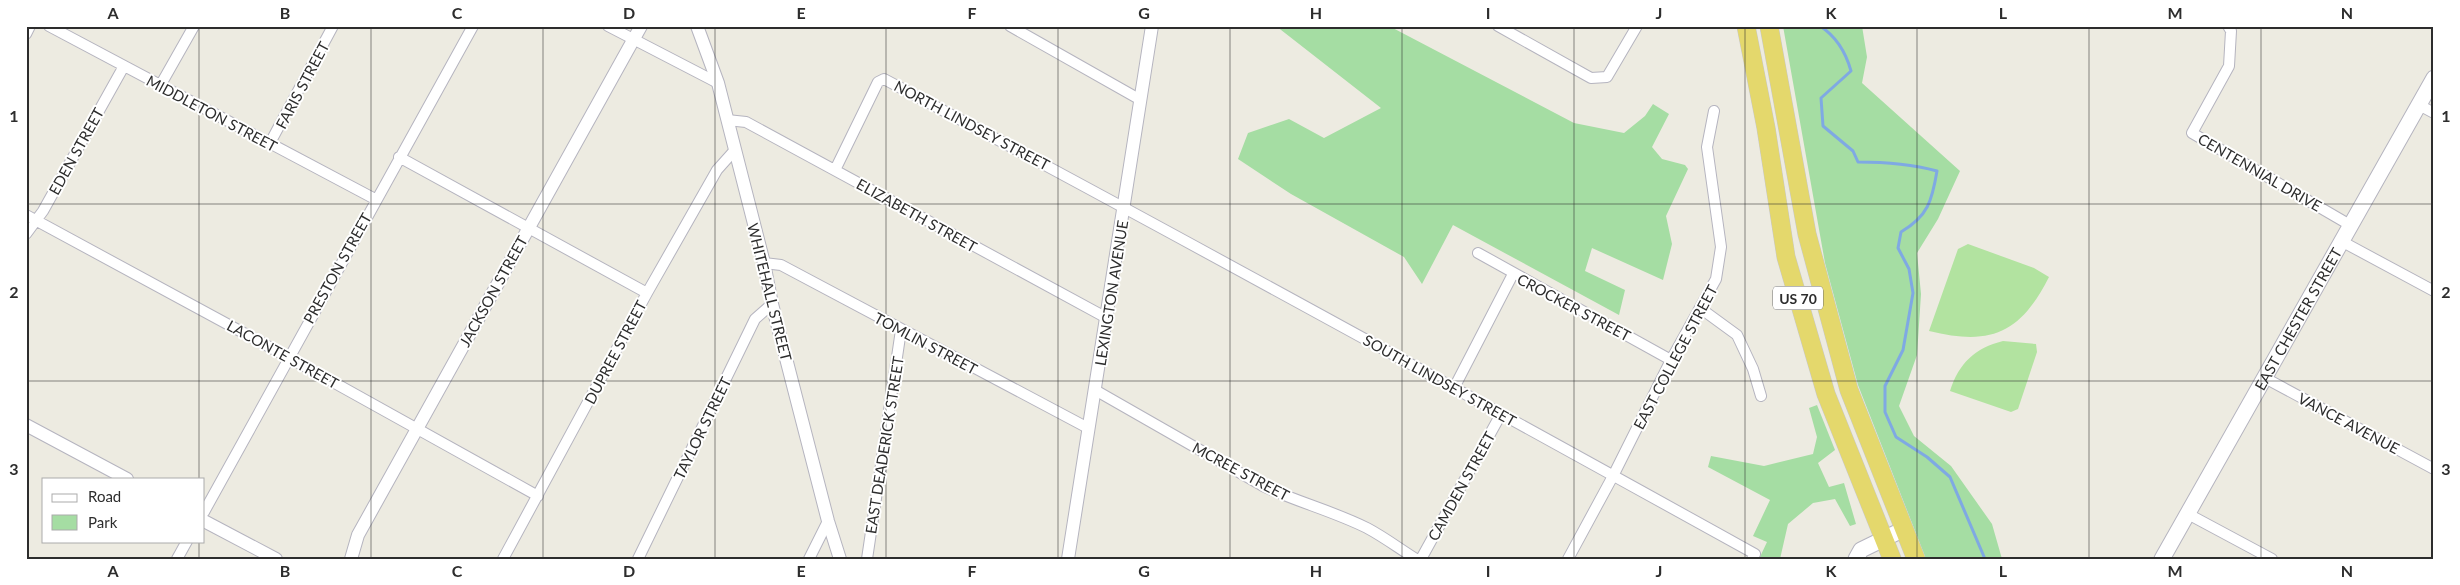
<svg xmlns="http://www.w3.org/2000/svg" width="2460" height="585" viewBox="0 0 2460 585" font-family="Lato,sans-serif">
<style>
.green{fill:#a5dda3}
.pitch{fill:#b2e3a0}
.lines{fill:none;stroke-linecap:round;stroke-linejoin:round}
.stream{stroke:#7fa9e3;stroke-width:3}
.minor-casing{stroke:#b5b4bf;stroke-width:12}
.tertiary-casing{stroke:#b5b4bf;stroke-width:14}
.secondary-casing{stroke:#b5b4bf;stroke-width:17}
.trunk-casing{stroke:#c8c8c8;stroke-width:19}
.minor{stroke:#fff;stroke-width:10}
.tertiary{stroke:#fff;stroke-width:12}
.secondary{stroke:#fff;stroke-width:15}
.trunk{stroke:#e4d86c;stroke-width:18}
.grid{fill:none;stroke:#2d2d2d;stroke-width:1;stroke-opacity:0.55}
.labels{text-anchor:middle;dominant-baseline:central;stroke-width:4;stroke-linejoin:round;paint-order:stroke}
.shield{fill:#fff;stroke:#6c6c6c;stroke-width:1}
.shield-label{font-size:14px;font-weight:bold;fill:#2d2d2d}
.street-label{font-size:15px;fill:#2d2d2d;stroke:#fff}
.neatline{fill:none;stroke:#2d2d2d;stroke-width:2}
.grid-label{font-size:16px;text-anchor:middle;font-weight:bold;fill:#2d2d2d}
</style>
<rect width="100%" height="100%" fill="#edebe1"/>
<path class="green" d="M1276,26H1389L1574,123L1624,133L1645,116L1653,104L1669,114L1652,147L1662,159L1685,165L1688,169L1666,216L1672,244L1663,280L1592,248L1585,271L1625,290L1619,315L1453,225L1422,284L1404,257L1291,194L1238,159L1248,133L1289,119L1324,138L1381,108Z
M1783,26H1862L1867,57L1862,83L1960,171L1938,219L1917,253L1921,294L1917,355L1899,406L1914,436L1951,466L1992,524L2002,559H1926L1858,385L1825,263Z
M1817,405L1835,450L1818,463L1829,487L1844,483L1856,524L1850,526L1835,499L1813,503L1788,524L1780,559H1759L1767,542L1753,536L1770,500L1708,467L1711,456L1764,466L1813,454L1817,437L1809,408Z"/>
<path class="pitch" d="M1968,244L2034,268L2049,277C2020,334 1991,346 1929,331L1958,249Z
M2003,341L2036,344L2037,352L2018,409L2011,412L1950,391C1959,363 1975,348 2003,341Z"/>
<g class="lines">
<path class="stream" d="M1820,26C1837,37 1846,53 1851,71L1821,98L1823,126L1853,151L1858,162C1885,162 1911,164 1937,171C1932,201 1928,216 1901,232L1898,248L1909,269L1913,293L1903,350L1885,386V412L1896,437L1927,457L1950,477L1985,559"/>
<defs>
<path id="minor" d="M49,26L375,199
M608,26L718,83
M1010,26L1139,99
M1498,26L1591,78L1607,77L1637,26
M2228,26L2231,31L2229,66L2192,133L2350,225
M26,34L30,26
M160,86L194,26
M2419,105L2434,113
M727,120L746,122L1105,317
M270,143L333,26
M399,157L647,293
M835,170L878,82L884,79C1176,234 1466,394 1755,554L1752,559
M26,215L288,357L538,496
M26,234L43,211L124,66
M2341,241L2434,291
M1478,253L1671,360
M764,263L781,265L1088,428
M1700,308L1737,335L1753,369L1761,396
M2265,378L2434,469
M1454,388L1513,274
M1095,390L1263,486C1297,502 1333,511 1367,528C1384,537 1400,549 1416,559
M204,512L473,26
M2188,514L2272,559
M177,559L187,541
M503,559L647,293L717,170L734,151
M638,559L755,319L772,304
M809,559L828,521
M867,559L901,330
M1421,559L1501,414
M1568,559L1613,476L1671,360L1716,279L1721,247L1707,147L1714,111"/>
<path id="tertiary" d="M697,26L718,83L764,263L772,304L828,521L840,559
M26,425L127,479
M204,521L276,559
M351,559L358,535L641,26
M1068,559L1152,26"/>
<g id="secondary">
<path d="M1856,559L1861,550L1904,529"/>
<path id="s1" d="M2162,559L2434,78"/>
</g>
<path id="trunk" d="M1746,26L1766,128L1786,257L1826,394L1892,559
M1769,26L1807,234L1849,390L1916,559"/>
</defs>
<use href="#minor" class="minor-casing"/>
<use href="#tertiary" class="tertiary-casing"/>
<use href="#secondary" class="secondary-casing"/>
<use href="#trunk" class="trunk-casing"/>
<use href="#minor" class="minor"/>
<use href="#tertiary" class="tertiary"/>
<use href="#secondary" class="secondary"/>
<use href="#trunk" class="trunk"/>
</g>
<path class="grid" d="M199,26V479M371,26V559M543,26V559M715,26V559M886,26V559M1058,26V559M1230,26V559M1402,26V559M1574,26V559M1745,26V559M1917,26V559M2089,26V559M2261,26V559M26,204H2434M26,381H2434M199,541V559"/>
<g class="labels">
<rect class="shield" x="1773" y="286.5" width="50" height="23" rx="4"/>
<g class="shield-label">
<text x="1798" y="298">US 70</text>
</g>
<g class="street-label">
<text transform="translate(302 85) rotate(-62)">FARIS STREET</text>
<text transform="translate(212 113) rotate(28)">MIDDLETON STREET</text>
<text transform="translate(972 125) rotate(28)">NORTH LINDSEY STREET</text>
<text transform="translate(76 151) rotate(-61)">EDEN STREET</text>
<text transform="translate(2260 172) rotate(30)">CENTENNIAL DRIVE</text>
<text transform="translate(917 215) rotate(29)">ELIZABETH STREET</text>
<text transform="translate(337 268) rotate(-61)">PRESTON STREET</text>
<text transform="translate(493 291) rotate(-61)">JACKSON STREET</text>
<text transform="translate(770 292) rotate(76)">WHITEHALL STREET</text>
<text transform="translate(1111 293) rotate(-81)">LEXINGTON AVENUE</text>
<text transform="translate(1574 307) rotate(28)">CROCKER STREET</text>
<text stroke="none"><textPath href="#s1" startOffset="276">EAST CHESTER STREET</textPath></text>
<text transform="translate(926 343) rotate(28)">TOMLIN STREET</text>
<text transform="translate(615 352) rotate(-62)">DUPREE STREET</text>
<text transform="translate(283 354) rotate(29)">LACONTE STREET</text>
<text transform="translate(1675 357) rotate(-62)">EAST COLLEGE STREET</text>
<text transform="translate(1440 380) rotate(29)">SOUTH LINDSEY STREET</text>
<text transform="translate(2349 423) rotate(28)">VANCE AVENUE</text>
<text transform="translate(702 428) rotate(-64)">TAYLOR STREET</text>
<text transform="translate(884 445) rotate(-81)">EAST DEADERICK STREET</text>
<text transform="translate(1241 471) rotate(28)">MCREE STREET</text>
<text transform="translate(1461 486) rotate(-61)">CAMDEN STREET</text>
</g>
</g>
<rect width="2460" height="585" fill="none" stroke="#ffffff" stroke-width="55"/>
<rect x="42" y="478" width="162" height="65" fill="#ffffff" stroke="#ababab"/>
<rect x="52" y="494" width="25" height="8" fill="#ffffff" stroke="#ababab"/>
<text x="88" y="502" font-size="15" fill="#2d2d2d">Road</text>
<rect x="52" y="515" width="25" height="15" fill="#a5dda3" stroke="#ababab"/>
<text x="88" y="528" font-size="15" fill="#2d2d2d">Park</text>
<rect x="28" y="28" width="2404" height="530" class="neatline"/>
<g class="grid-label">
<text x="113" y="19">A</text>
<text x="285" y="19">B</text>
<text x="457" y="19">C</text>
<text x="629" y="19">D</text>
<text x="801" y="19">E</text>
<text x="972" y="19">F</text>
<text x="1144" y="19">G</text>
<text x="1316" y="19">H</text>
<text x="1488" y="19">I</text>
<text x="1659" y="19">J</text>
<text x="1831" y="19">K</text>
<text x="2003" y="19">L</text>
<text x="2175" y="19">M</text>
<text x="2347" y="19">N</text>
<text x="14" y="122">1</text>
<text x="2446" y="122">1</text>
<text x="14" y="298">2</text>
<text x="2446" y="298">2</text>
<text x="14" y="475">3</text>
<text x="2446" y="475">3</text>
<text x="113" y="577">A</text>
<text x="285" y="577">B</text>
<text x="457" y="577">C</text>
<text x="629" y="577">D</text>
<text x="801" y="577">E</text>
<text x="972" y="577">F</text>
<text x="1144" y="577">G</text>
<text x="1316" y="577">H</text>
<text x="1488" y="577">I</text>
<text x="1659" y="577">J</text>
<text x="1831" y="577">K</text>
<text x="2003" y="577">L</text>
<text x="2175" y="577">M</text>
<text x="2347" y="577">N</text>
</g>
</svg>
